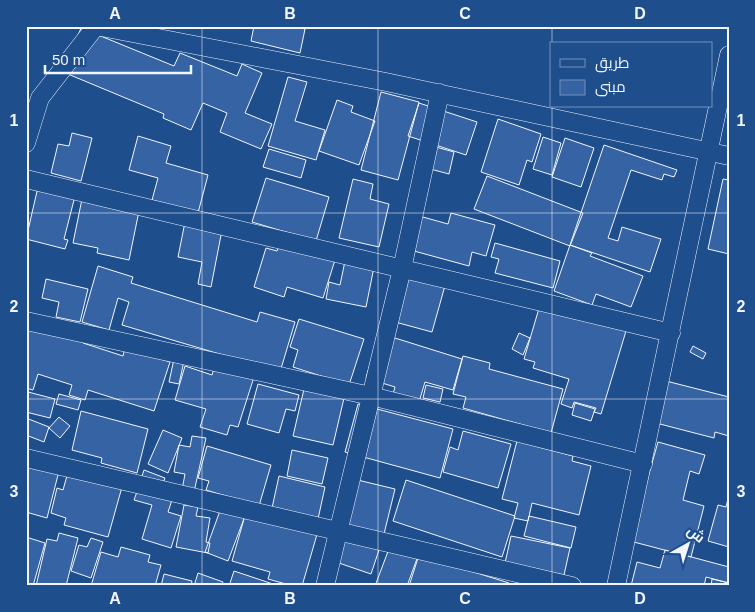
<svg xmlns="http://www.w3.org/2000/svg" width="755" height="612" viewBox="0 0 755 612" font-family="Helvetica,Cairo,sans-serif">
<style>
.building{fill:#3563a3;stroke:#f2f6ff}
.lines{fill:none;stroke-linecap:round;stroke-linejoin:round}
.minor-casing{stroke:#f2f6ff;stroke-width:19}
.minor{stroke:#1f4e8c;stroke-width:18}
.grid{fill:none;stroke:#f2f6ff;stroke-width:1;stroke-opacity:0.55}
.neatline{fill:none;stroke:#f2f6ff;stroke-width:2}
.grid-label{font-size:16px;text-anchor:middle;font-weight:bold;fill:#f2f6ff}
</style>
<rect width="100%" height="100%" fill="#1f4e8c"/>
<path class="building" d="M254,26H293L305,29L300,53L251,41Z
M81,28L174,66L180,53L237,76L242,64L262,73L245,113L272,124L261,149L220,132L227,113L203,103L191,130L163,118L164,114L63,72Z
M288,77L307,82L295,121L325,130L316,160L268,146Z
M381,92L419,102L398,180L361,170Z
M337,100L353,106L351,112L375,121L359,165L319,151Z
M419,103L477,122L466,155L408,136Z
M498,119L541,134L532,162L527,160L519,185L481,172Z
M72,133L92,138L81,181L51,173L58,144L69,146Z
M138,136L171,146L166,163L208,175L198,213L152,200L158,178L129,170Z
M543,137L561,143L552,175L533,169Z
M565,138L594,148L581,187L552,177Z
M425,144L454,152L449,174L419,166Z
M604,145L677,170L674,177L664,174L662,180L631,170L608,238L618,241L622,227L661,239L650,272L570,245Z
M269,149L306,160L301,178L263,167Z
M487,176L583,213L570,246L474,209Z
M266,178L329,197L316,241L252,222Z
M353,179L373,184L370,199L389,204L379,247L339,238Z
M723,179L729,180V254L708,249Z
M38,187L75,196L64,239L68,240L65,249L26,239Z
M82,199L139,211L129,260L97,253L98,248L73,243Z
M451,213L495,225L486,256L472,252L469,266L403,248L412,214L448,224Z
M185,222L222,230L211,287L198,284L202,262L178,257Z
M495,243L560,261L553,288L495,273L499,259L491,257Z
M280,244L335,260L323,298L287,287L284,297L254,287L266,248L277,251Z
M570,245L592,253L590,256L643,276L631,307L596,294L592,305L554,291Z
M345,261L374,267L366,307L326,299L329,282L340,285Z
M98,266L133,277L131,283L257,322L260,312L295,322L280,372L122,325L129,302L118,298L109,330L82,322Z
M401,269L446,282L432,332L384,319Z
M46,279L88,289L80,322L56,317L59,302L42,298Z
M540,305L626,331L601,414L594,412L596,408L574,402L572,408L561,404L569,379L533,368L535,362L524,359Z
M299,319L364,339L349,385L293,367L298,350L290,347Z
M26,320L84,338L83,343L123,356L125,347L170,362L154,411L88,390L85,400L69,395L72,385L38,374L33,390L26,388Z
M379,333L462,359L453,390L425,382L419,402L393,394L395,387L366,378Z
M519,333L530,338L523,355L512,349Z
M693,346L706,353L703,359L690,352Z
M463,356L490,363L489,369L563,389L551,433L463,408L466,397L453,394Z
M174,359L184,361L179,384L169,382Z
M215,365L254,377L238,427L230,425L227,435L200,427L206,409L175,400L185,366L212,375Z
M666,381L729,397V436L715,432L714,438L656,423Z
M258,384L299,395L295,411L286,409L279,433L247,424Z
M426,385L443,389L440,402L423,398Z
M304,389L344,398L333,445L293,436Z
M28,392L55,399L50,418L26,412Z
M59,394L81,400L78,410L56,404Z
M575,403L595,409L591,421L572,415Z
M358,404L453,429L440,478L345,452Z
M81,411L148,429L137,473L101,463L102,458L72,450Z
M59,417L70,426L60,438L49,428Z
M26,418L49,427L44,442L26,435Z
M163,430L182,438L168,473L148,464Z
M463,431L511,444L498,488L443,472L450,447L458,450Z
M192,436L206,438L194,492L182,490L185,474L174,472L179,445L190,447Z
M517,441L573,456L572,461L591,466L579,515L532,503L528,521L514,518L518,503L502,499Z
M658,442L705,455L699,474L690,471L683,500L704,506L691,557L630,541Z
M207,446L271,465L259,506L206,490L209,481L198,478Z
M292,450L328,458L322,484L287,476Z
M26,463L59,471L47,518L26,512Z
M144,470L165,478L162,487L141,479Z
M68,472L122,487L108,537L64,525L66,518L51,513L57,488L63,490Z
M279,476L325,487L318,519L272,508Z
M345,477L395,489L384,534L334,522Z
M406,480L515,516L502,557L393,521Z
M138,489L172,500L168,512L181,516L171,548L142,539L152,505L134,500Z
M729,495V547L708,541L718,505L726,507Z
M184,505L198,507L196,516L210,518L206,542L210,543L208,553L176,547Z
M221,508L245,516L228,561L205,552Z
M246,512L318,531L302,586H293L268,579L270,572L232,561Z
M529,516L576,527L571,548L524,536Z
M59,533L78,538L66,586H36L47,539L57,541Z
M343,534L380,547L371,574L333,561Z
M511,536L570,548L564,575L505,563Z
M26,537L45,543L33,586L26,585Z
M91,538L103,542L91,578L71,571L79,545L87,547Z
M390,546L418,556L407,586H375Z
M121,547L150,555L148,562L161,565L155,586H91L101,552L118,557Z
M665,550L729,567V583L706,577L704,586H631L637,562L660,568Z
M419,555L509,583L508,586H409Z
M234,571L279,586H229Z
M198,573L223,582L221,586H194Z
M164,574L192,581L191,586H161Z
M712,579L729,583V586H711Z"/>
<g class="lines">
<defs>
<path id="minor" d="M26,143L40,98L96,26L386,82L729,156
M26,179L671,333
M26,321L371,396L643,464
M26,458L572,586
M325,586L402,269L440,93
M616,586L729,55"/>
</defs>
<use href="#minor" class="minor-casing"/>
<use href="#minor" class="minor"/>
</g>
<path class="grid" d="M202,26V586M378,26V586M552,26V44M552,106V586M26,213H729M26,399H729"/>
<rect width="755" height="612" fill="none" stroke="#1f4e8c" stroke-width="55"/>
<rect x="550" y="42" width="162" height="65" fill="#1f4e8c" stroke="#7391ba"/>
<rect x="560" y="59" width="25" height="8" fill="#1f4e8c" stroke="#7391ba"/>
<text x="595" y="68" font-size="15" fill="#f2f6ff">طريق</text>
<rect x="560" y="80" width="25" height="15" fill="#3563a3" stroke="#7391ba"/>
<text x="595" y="92" font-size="15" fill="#f2f6ff">مبنى</text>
<g transform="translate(688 544) rotate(39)" stroke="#1f4e8c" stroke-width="4" paint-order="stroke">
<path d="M0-4L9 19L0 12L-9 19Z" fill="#f2f6ff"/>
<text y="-8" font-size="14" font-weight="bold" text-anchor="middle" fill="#f2f6ff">ش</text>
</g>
<path d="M45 65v8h146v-8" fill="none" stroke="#f2f6ff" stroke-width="2.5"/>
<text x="52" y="65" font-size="15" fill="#f2f6ff" stroke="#1f4e8c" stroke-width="4" paint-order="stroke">50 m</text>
<rect x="28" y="28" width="700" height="556" class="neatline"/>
<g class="grid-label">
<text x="115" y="19">A</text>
<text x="290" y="19">B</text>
<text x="465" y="19">C</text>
<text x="640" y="19">D</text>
<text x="14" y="126">1</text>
<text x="741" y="126">1</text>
<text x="14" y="312">2</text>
<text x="741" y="312">2</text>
<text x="14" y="497">3</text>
<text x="741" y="497">3</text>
<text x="115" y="604">A</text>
<text x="290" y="604">B</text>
<text x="465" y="604">C</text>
<text x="640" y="604">D</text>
</g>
</svg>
